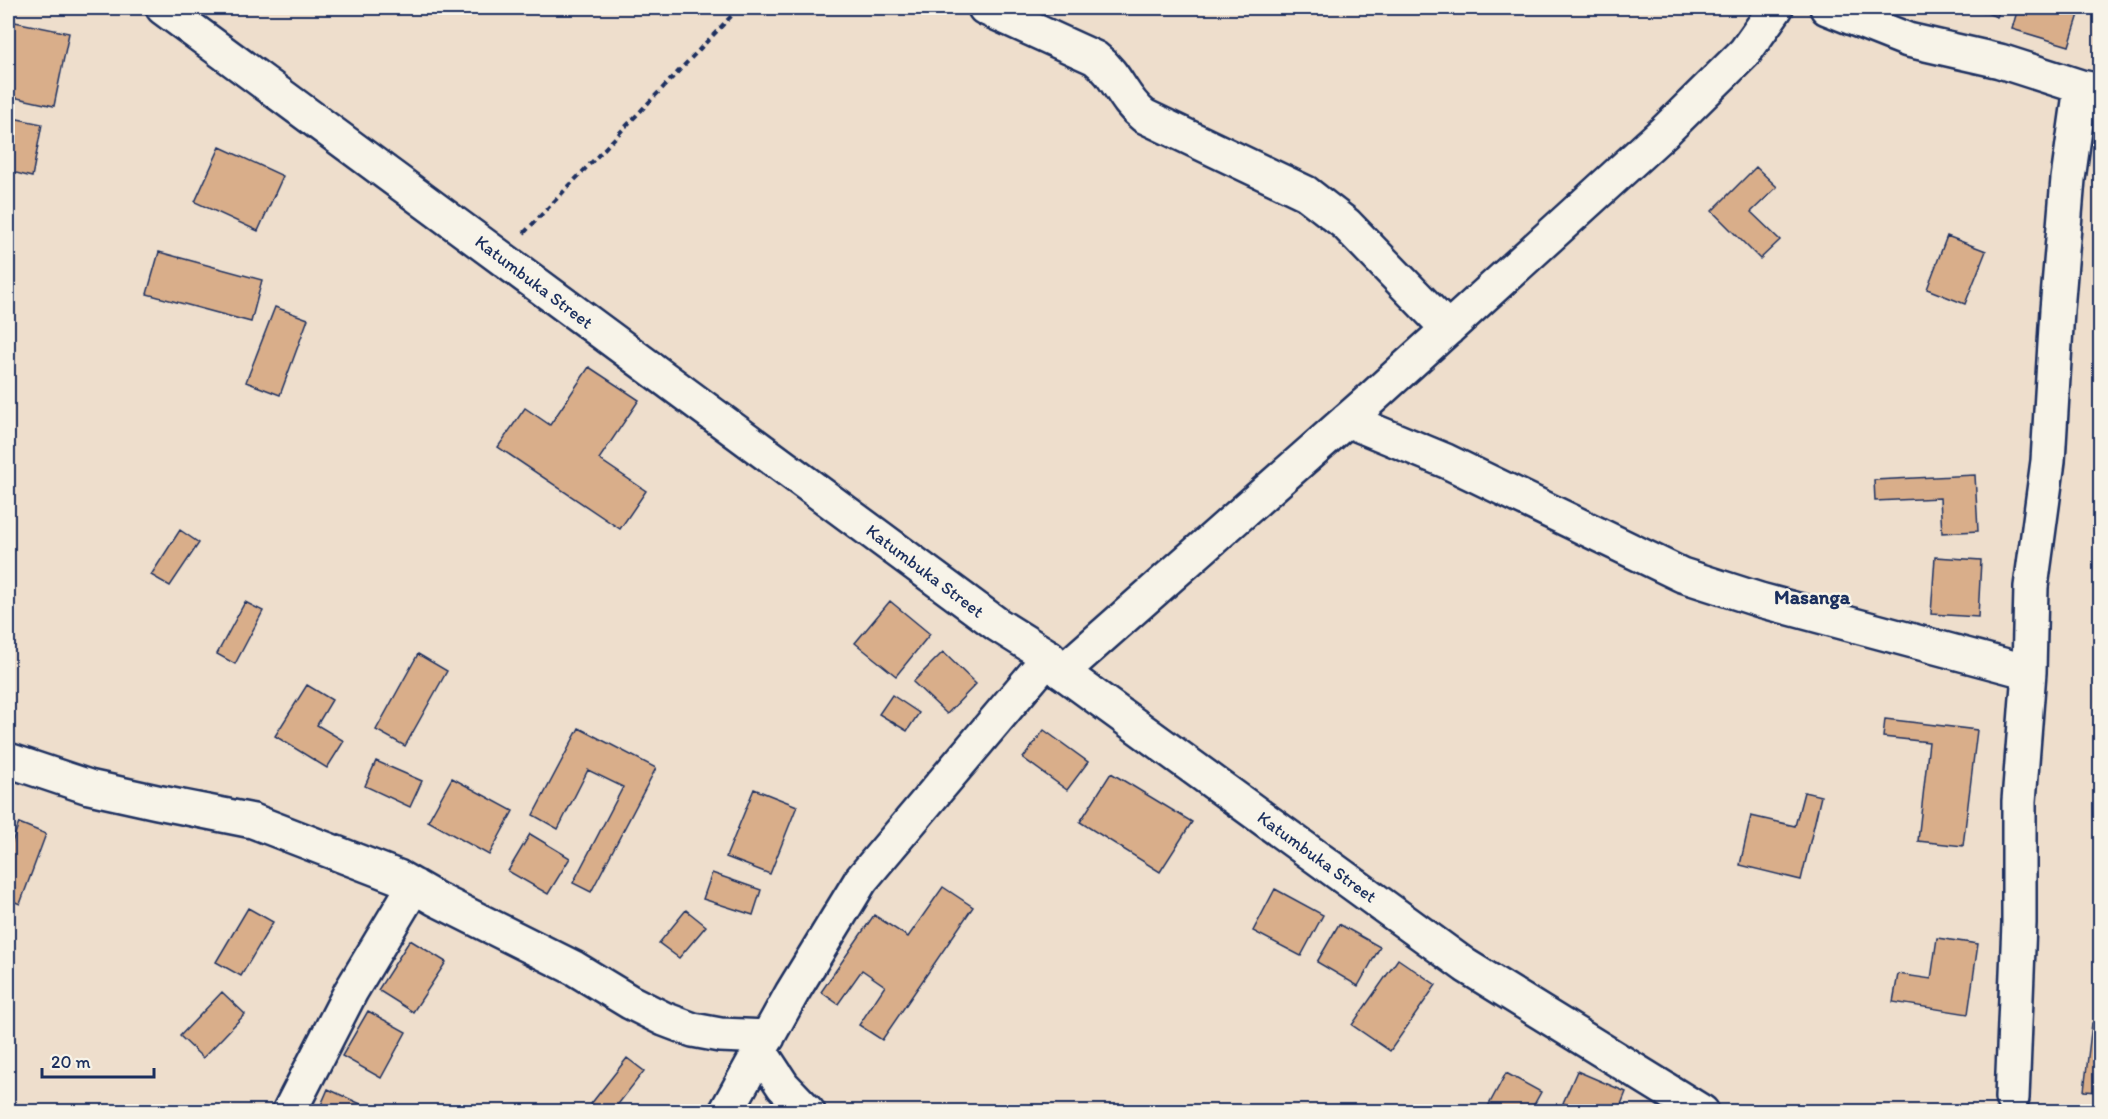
<svg xmlns="http://www.w3.org/2000/svg" width="2108" height="1119" viewBox="0 0 2108 1119" font-family="Itim,sans-serif">
<style>
.building{fill:#d9ae8a;stroke:#1b2f5e;stroke-width:1.5}
.lines{fill:none;stroke-linecap:round;stroke-linejoin:round}
.street-casing{stroke:#1b2f5e;stroke-width:38}
.secondary-casing{stroke:#1b2f5e;stroke-width:38}
.path{stroke:#1b2f5e;stroke-width:4;stroke-dasharray:6 4.5;stroke-linecap:butt}
.street{stroke:#f7f3e8;stroke-width:33}
.secondary{stroke:#f7f3e8;stroke-width:33}
.labels{text-anchor:middle;dominant-baseline:central;stroke-width:5;stroke-linejoin:round;paint-order:stroke}
.street-label{font-size:18px;fill:#1b2f5e;stroke:#f7f3e8}
.neighbourhood-label{font-size:20px;font-weight:bold;fill:#1b2f5e;stroke:#f7f3e8}
</style>
<rect width="100%" height="100%" fill="#eedecc"/>
<filter id="ink" filterUnits="userSpaceOnUse"><feTurbulence type="fractalNoise" baseFrequency=".0167" numOctaves="2"/><feDisplacementMap in="SourceGraphic" scale="12" xChannelSelector="R" yChannelSelector="G"/><feConvolveMatrix kernelMatrix="1 2 1 2 8 2 1 2 1" color-interpolation-filters="sRGB"/></filter>
<g filter="url(#ink)">
<path class="building" d="M1974,8H2001L1997,17Z
M2018,8H2081L2069,46L2012,29Z
M10,21L69,33L54,106L8,96V34Z
M8,117L42,124L32,177L8,171Z
M220,147L283,176L258,231L195,202Z
M1756,167L1777,187L1751,212L1780,240L1760,259L1712,211Z
M1947,236L1986,251L1965,304L1927,289Z
M159,252L262,280L251,322L147,294Z
M275,307L308,319L280,395L246,382Z
M589,367L639,400L599,459L646,491L620,529L498,447L525,408L550,425Z
M1975,475L1978,531L1942,533L1940,498L1875,501L1874,480Z
M180,530L199,543L170,586L151,575Z
M1935,557L1981,560L1978,617L1931,614Z
M890,601L930,634L896,676L855,643Z
M245,602L263,611L235,664L217,654Z
M943,652L976,684L947,714L913,682Z
M418,654L447,671L405,746L376,730Z
M307,685L332,700L317,725L344,741L327,768L275,736Z
M892,695L919,713L907,731L879,714Z
M1885,719L1977,730L1963,846L1918,841L1929,742L1883,737Z
M579,728L656,768L591,892L573,883L623,787L588,770L558,829L533,815Z
M1044,730L1088,762L1067,790L1023,758Z
M376,761L422,781L410,807L365,786Z
M1111,773L1192,822L1160,872L1080,822Z
M452,778L513,811L489,855L428,821Z
M754,789L797,806L770,874L726,857Z
M1804,792L1821,796L1801,880L1740,865L1751,816L1795,826Z
M19,823L46,834L20,904L8,899V853Z
M530,834L570,858L548,894L508,871Z
M712,873L761,890L753,915L703,899Z
M943,887L973,907L882,1040L859,1025L885,986L862,970L838,1004L821,992L874,915L908,937Z
M1275,889L1323,915L1301,956L1253,931Z
M248,908L273,922L241,976L216,962Z
M686,910L706,926L679,958L659,943Z
M1339,924L1380,947L1358,986L1317,962Z
M1937,938L1978,944L1968,1014L1893,1002L1898,974L1931,979Z
M410,940L446,962L413,1012L378,990Z
M1398,959L1436,985L1390,1051L1352,1025Z
M222,992L245,1014L203,1058L180,1036Z
M368,1011L406,1032L381,1078L342,1056Z
M2092,1023L2100,1024V1092L2084,1091Z
M627,1058L644,1071L612,1112H601L591,1104Z
M1577,1071L1626,1092L1618,1112H1581L1563,1103Z
M1506,1073L1541,1092L1530,1112H1485Z
M328,1089L367,1107L365,1112H318Z"/>
<g class="lines">
<defs>
<path id="street" d="M985,8L1095,58C1119,76 1121,98 1144,116L1306,193L1346,224L1448,329
M1827,8L1908,40L2000,61L2081,87L2100,91
M1347,420L1446,461L1682,575L1760,600L2029,672
M1062,672L1372,398L1665,131L1745,52L1776,8
M8,760L89,787L157,802L253,821L398,877L436,899L574,968L630,1002L664,1019L693,1030L720,1035L768,1037
M760,1051L783,1086L808,1112
M2012,1098L2019,923V801L2029,672L2031,587L2048,461L2057,310L2068,179L2081,87
M289,1112L351,991L414,886
M726,1112L792,993L861,880L1049,657"/>
<path id="secondary" d="M163,8L998,625L1049,657L1062,672L1466,966L1702,1112"/>
</defs>
<use href="#street" class="street-casing"/>
<use href="#secondary" class="secondary-casing"/>
<path class="path" d="M524,233L739,8"/>
<use href="#street" class="street"/>
<use href="#secondary" class="secondary"/>
</g>
</g>
<g class="labels">
<g class="street-label">
<text transform="translate(534 282) rotate(37)">Katumbuka Street</text>
<text transform="translate(925 571) rotate(37)">Katumbuka Street</text>
<text transform="translate(1317 857) rotate(36)">Katumbuka Street</text>
</g>
<g class="neighbourhood-label">
<text x="1812" y="597">Masanga</text>
</g>
</g>
<rect width="2108" height="1119" fill="none" stroke="#f7f3e8" stroke-width="30"/>
<rect x="15" y="15" width="2078" height="1089" fill="none" stroke="#1b2f5e" stroke-width="2" filter="url(#ink)"/>
<path d="M42 1068v9h112v-9" fill="none" stroke="#1b2f5e" stroke-width="3"/>
<text x="51" y="1068" font-size="18" fill="#1b2f5e" stroke="#f7f3e8" stroke-width="4.5" paint-order="stroke">20 m</text>
</svg>
